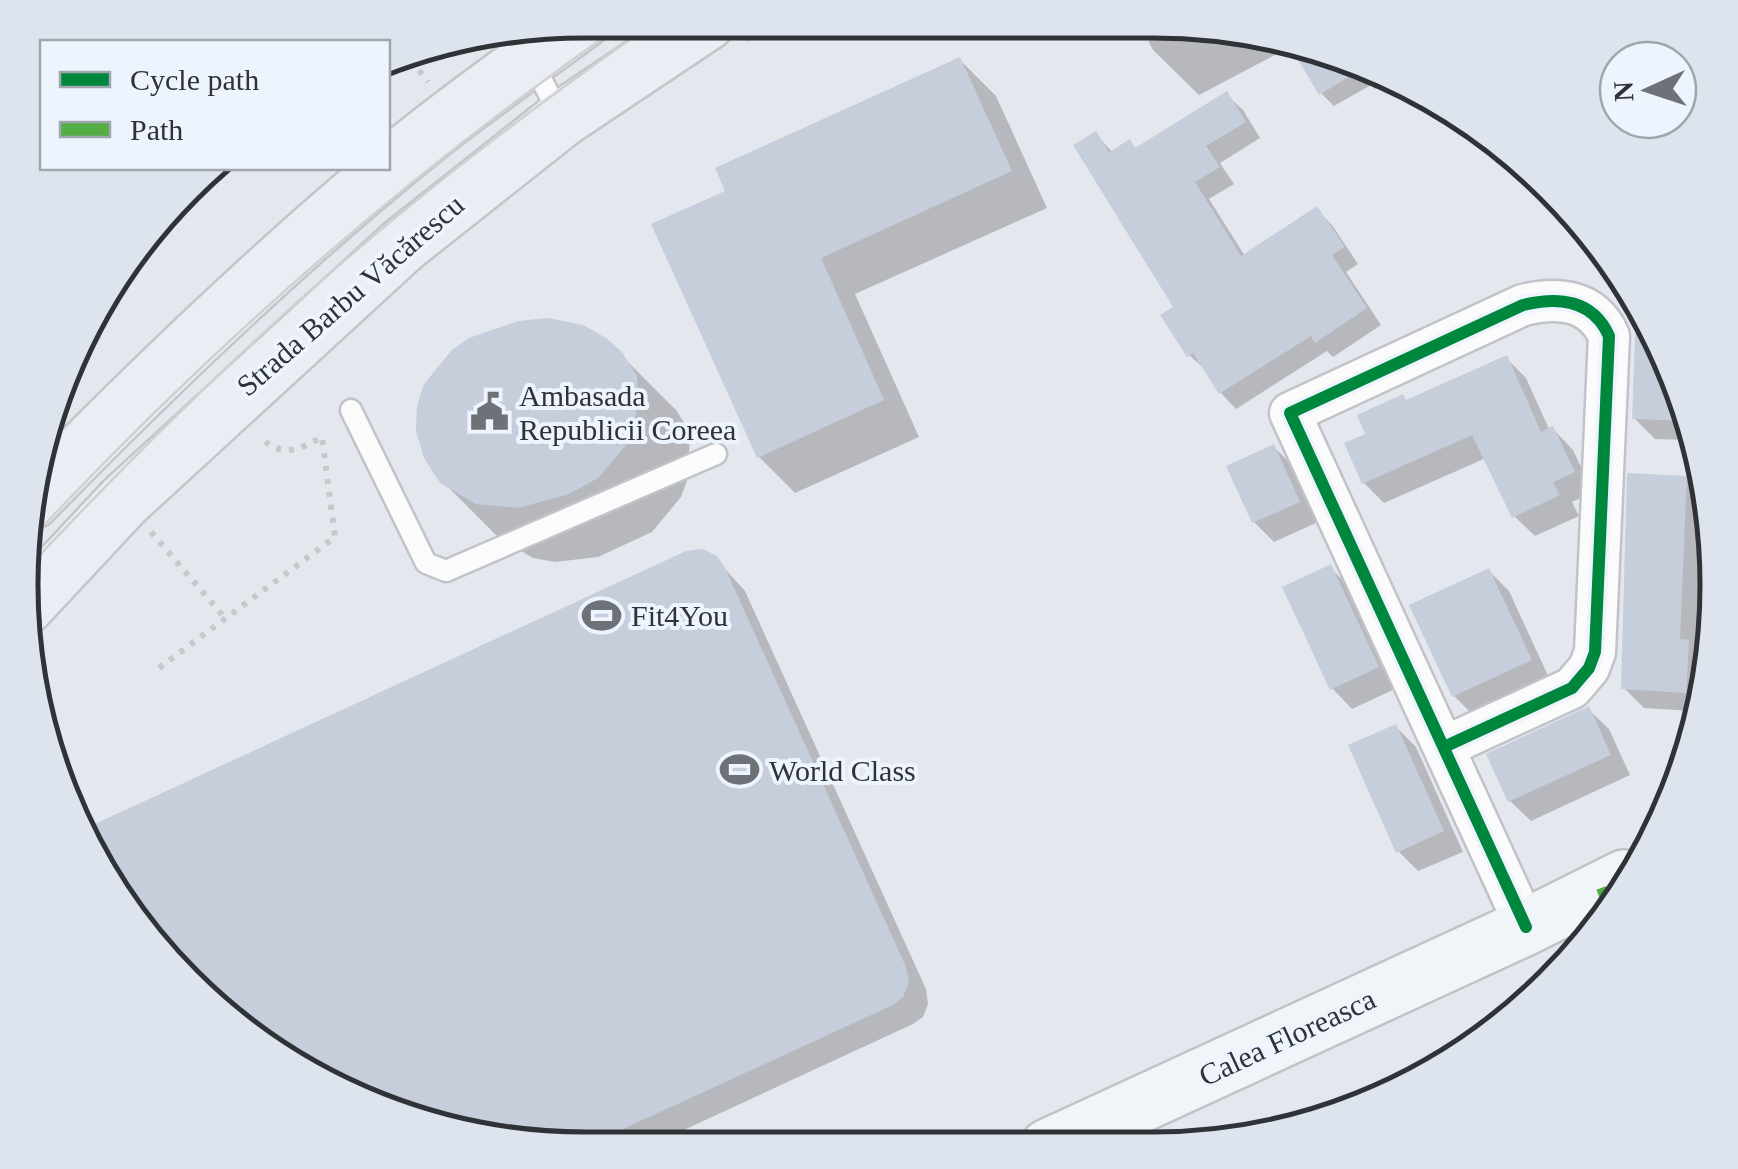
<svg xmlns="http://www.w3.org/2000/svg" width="1738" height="1169" viewBox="0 0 1738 1169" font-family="'Times New Roman',serif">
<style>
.shadow{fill:#0003}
.building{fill:#c6cedc}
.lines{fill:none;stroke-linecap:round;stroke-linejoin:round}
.lane-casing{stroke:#c0c3c8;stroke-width:25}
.street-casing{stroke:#c0c3c8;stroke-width:45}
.secondary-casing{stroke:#c0c3c8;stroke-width:60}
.primary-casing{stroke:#c4c5c9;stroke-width:60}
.path{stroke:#c6c8ca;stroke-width:6;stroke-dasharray:5 8;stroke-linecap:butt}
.lane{stroke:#fbfbfc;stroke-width:20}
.street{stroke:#fbfbfc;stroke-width:40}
.secondary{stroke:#f2f5f8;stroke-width:55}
.primary{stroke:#eaedf3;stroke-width:55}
.tram{stroke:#d0d0d2;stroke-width:2.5}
.quiet{stroke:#54ac45;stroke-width:10;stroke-dasharray:20 10;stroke-linecap:butt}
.cycleway-casing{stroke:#edf4fe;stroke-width:19}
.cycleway{stroke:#00873e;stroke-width:12}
.labels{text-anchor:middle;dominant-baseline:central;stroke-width:8;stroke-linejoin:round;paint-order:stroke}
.street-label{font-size:30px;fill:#2f3237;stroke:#edf4fe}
.poi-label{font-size:30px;fill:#2f3237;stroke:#edf4fe;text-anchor:start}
.rim{fill:none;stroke:#2f3237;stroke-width:5}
</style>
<rect width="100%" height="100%" fill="#e4e7ee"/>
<path class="shadow" d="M1142,29L1263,31L1396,76L1375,89L1371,85L1334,106L1321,93L1292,46L1199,95L1153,50Z
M960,60L996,96L1047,208L855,294L919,437L795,493L759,457L729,192Z
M1227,95L1243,110L1260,138L1220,163L1234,184L1209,199L1245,256L1316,209L1332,225L1358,264L1346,272L1381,325L1333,357L1327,351L1236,409L1221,393L1206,370L1189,355L1176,308L1096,134L1113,153L1130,142L1137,150Z
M620,354L676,410L690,432L688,478L681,497L652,532L598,557L555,562L533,558L498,537L442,481Z
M1506,358L1526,378L1550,431L1553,429L1573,450L1593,492L1572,502L1579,516L1535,536L1514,516L1486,458L1384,503L1364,483L1368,435L1408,402Z
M1675,368L1689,440L1655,439L1634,418Z
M1274,447L1294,467L1318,522L1274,542L1254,522Z
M1686,478L1700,492L1705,519L1700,654L1703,658L1693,711L1644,708L1624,688Z
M687,554L715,558L745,591L926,989L928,1004L923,1017L913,1024L660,1141L475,1138L334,1091L186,984L95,866L83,833Z
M1330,567L1350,588L1397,688L1352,709L1332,688Z
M1489,571L1509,591L1550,680L1474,716L1454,696Z
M1588,709L1609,729L1630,775L1531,821L1510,801Z
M1396,727L1416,747L1463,852L1418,871L1398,851Z"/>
<path class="building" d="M1285,38L1338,56L1367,66L1319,95Z
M960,57L1012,171L821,258L884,400L757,458L651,224L725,191L715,168Z
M1227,91L1246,122L1206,146L1220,167L1195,182L1241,256L1317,206L1345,247L1332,255L1367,308L1315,343L1311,336L1219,394L1193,353L1187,357L1160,315L1173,307L1073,145L1096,131L1109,152L1130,139L1135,148Z
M1636,309L1675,368L1686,421L1632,419Z
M548,318L583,325L606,338L622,352L637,376L638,397L635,423L628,443L598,478L569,494L518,508L476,504L440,483L424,458L416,431L417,406L424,384L452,350L469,338L518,321Z
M1507,355L1541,432L1553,426L1575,472L1553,482L1560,495L1512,518L1472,435L1362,484L1344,443L1365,434L1357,415L1403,394L1406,400Z
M1274,444L1300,502L1252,523L1226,466Z
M1627,473L1687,476L1680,639L1689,640L1686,693L1621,689Z
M703,549L717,556L725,568L906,967L909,982L903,997L893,1005L599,1140L475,1138L334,1091L275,1048L186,984L95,866L82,830L686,551Z
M1331,564L1379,667L1330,690L1282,587Z
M1489,568L1532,660L1452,697L1409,605Z
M1589,706L1611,755L1508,802L1486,754Z
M1396,724L1444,831L1396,853L1348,745Z"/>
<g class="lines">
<defs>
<path id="lane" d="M531,60L562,119
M351,410L426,563L446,571L716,454"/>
<path id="street" d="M1444,747L1572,688L1589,668L1595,652L1609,336C1593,300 1559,296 1523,305L1290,413L1526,927"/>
<path id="secondary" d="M1048,1147L1526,927L1624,878"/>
<path id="primary" d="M32,501C156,374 286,249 424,138C476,97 530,59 583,20
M25,607L124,501L403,245L562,119L707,22"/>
</defs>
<use href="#lane" class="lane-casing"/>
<use href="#street" class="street-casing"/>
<use href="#secondary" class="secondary-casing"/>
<use href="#primary" class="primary-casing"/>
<path class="path" d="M746,39L770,23
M403,50L428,82
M151,532L225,618
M159,668L335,537L322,437C297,451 281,458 259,436"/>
<use href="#lane" class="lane"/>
<use href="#street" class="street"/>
<use href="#secondary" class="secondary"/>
<use href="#primary" class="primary"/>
<path class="tram" d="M21,550C204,352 407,174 627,21
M23,573C133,455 249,341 372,237C463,160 559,89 656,21"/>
<path class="quiet" d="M1601,888L1607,903"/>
<defs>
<path id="cycleway" d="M1444,747L1572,688L1589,668L1595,652L1609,336C1593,300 1559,296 1523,305L1290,413L1526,927"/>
</defs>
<use href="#cycleway" class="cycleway-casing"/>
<use href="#cycleway" class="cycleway"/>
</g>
<defs>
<symbol id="civic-bare" viewBox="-9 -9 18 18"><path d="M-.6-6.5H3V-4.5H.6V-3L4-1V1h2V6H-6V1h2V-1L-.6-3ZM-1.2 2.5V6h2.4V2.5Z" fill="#6e7177" stroke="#edf4fe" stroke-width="2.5" paint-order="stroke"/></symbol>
<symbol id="stadium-bare" viewBox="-9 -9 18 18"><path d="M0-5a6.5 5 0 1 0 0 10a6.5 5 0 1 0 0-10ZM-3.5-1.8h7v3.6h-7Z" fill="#6e7177" stroke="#edf4fe" stroke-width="2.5" paint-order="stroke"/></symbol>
</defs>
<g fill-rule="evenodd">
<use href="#civic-bare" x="462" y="384" width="55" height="55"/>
<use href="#stadium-bare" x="574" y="588" width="55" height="55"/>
<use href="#stadium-bare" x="712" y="742" width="55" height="55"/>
</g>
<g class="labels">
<g class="street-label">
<text transform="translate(350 295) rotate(-41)">Strada Barbu Văcărescu</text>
<text transform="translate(1287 1037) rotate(-25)">Calea Floreasca</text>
</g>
<g class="poi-label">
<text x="519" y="395">Ambasada<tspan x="519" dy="34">Republicii Coreea</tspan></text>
<text x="631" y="615">Fit4You</text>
<text x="769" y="770">World Class</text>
</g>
</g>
<path d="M0 0H1738V1169H0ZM585 38H1153A547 547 0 0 1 1700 585V585A547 547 0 0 1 1153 1132H585A547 547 0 0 1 38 585V585A547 547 0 0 1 585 38Z" fill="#dee4ee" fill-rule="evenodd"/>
<path class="rim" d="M585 38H1153A547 547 0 0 1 1700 585V585A547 547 0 0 1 1153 1132H585A547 547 0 0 1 38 585V585A547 547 0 0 1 585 38Z"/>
<rect x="40" y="40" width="350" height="130" fill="#edf4fe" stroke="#a1a6ae" stroke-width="2.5"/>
<rect x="60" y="72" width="50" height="15" fill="#00873e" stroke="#a1a6ae" stroke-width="2.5"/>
<text x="130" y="90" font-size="30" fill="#2f3237">Cycle path</text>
<rect x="60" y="122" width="50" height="15" fill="#54ac45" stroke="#a1a6ae" stroke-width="2.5"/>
<text x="130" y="140" font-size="30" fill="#2f3237">Path</text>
<g transform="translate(1648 90) rotate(267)"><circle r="48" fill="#edf4fe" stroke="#a1a6ae" stroke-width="2.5"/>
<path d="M0-8L18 38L0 25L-18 38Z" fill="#6e7177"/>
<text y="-15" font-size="28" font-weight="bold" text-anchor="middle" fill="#2f3237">N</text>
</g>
</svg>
